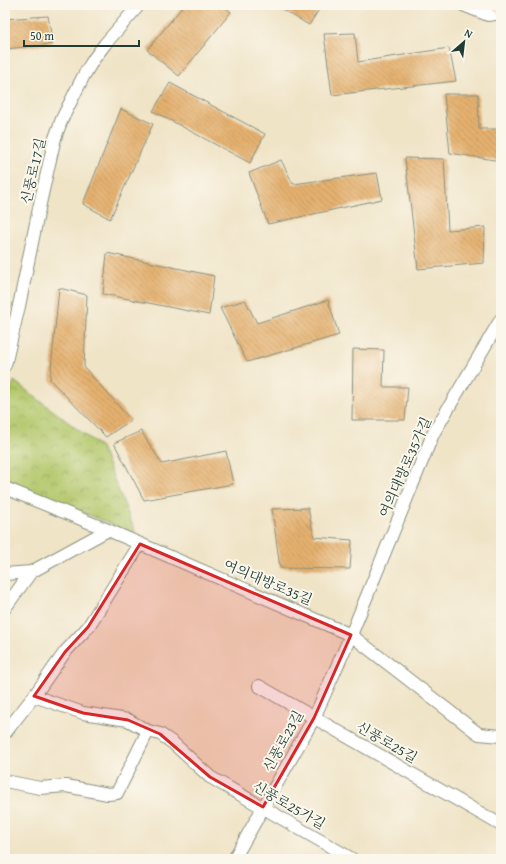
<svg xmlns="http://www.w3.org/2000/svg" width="506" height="864" viewBox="0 0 506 864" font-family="'Gentium Book Plus','Noto Serif KR',serif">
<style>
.park{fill:url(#park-crowns);stroke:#688250}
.building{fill:url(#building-back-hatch)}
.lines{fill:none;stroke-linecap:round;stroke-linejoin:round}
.minor-casing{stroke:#88907e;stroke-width:14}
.secondary-casing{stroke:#88907e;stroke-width:19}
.minor{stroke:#fff;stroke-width:12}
.secondary{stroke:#fde4d1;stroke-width:17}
.marked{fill:#d62828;fill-opacity:0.2;stroke:#d62828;stroke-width:3;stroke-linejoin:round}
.labels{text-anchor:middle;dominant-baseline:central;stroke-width:4;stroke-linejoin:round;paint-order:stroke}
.street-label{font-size:14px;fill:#1f3d34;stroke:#fbf7ec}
</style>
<defs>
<pattern id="park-crowns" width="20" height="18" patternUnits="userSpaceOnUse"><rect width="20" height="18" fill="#b2c76b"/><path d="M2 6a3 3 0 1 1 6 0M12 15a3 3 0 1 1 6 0" fill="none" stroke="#90a359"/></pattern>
<pattern id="building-back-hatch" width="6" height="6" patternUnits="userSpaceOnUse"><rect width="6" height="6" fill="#e5b16f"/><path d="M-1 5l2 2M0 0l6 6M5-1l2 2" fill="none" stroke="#b9915c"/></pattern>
</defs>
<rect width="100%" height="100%" fill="#fbf7ec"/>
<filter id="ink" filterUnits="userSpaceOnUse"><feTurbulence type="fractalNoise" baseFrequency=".025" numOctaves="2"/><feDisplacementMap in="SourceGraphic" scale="8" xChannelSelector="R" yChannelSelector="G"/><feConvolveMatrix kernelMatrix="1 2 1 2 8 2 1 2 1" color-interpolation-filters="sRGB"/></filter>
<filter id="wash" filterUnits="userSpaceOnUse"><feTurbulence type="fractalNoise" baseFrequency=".012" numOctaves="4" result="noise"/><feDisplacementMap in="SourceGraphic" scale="16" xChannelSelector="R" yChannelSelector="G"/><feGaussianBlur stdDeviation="0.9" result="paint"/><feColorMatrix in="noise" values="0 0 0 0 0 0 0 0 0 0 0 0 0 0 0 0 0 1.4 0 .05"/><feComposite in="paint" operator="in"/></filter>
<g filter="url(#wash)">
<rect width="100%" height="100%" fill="#f0e4c7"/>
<path class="park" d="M14,381L101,447L136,534L5,481V405Z"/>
<g id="blocks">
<path class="building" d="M184,5H223L231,12L179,76L147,50Z
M275,5H322L309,25Z
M48,16L53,44L5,49V19Z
M355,33L358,62L449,48L456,81L332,95L324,34Z
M170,83L265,134L250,163L153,111Z
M444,94H478L479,129H501V161L450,153Z
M121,109L153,124L110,219L83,204Z
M5,139H6L10,165L5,166Z
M405,158L444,159L448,230L485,227L484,263L418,269Z
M281,160L293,184L377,173L382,199L268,224L249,173Z
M107,253L214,276L209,315L103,294Z
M59,288L87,295L84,367L131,420L106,437L50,380Z
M245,300L257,323L328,300L339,335L247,362L220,308Z
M353,349L384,350L383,387H408L405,420H352Z
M141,431L162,464L226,451L233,484L144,500L114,443Z
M308,508L314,537L352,540L350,569L280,568L272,509Z"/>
</g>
</g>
<g filter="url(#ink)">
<use href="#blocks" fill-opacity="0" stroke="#88907e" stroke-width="1"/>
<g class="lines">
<defs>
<path id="minor" d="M463,5L488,15L501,13
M5,365L19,306L41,199L55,138L62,119L83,77L93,60L105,44L139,5
M5,488L108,530L351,635L471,728L479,734L501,736
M5,574L31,572L108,530
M5,608L31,572
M259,686L501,825
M34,696L83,713L128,720L148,731L160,734L173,743L210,777L352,859
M5,733L34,696L65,652L88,627L140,544
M5,781L40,788L66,786L108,794L117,793L148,731
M234,859L314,718L351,635L433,434L501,319"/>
<path id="secondary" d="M498,5L501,7"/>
</defs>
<use href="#minor" class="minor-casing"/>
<use href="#secondary" class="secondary-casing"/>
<use href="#minor" class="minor"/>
<use href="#secondary" class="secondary"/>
</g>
</g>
<path class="marked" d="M140,544L351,635L314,718L263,807L210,777L160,734L128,720L83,713L34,696L65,652L88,627Z"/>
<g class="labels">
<g class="street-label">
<text transform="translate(33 171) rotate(-77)">신풍로17길</text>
<text transform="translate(405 467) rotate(-66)">여의대방로35가길</text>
<text transform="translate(268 582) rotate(23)">여의대방로35길</text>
<text transform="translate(283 741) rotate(-61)">신풍로23길</text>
<text transform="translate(387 742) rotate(30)">신풍로25길</text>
<text transform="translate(289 805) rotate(30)">신풍로25가길</text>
</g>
</g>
<rect width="506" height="864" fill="none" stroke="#fbf7ec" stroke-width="20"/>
<g transform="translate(464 42) rotate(28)" stroke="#fbf7ec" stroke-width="3" paint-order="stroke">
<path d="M0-3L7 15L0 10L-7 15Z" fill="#1f3d34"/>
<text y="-6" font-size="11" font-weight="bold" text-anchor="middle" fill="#1f3d34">N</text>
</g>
<path d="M24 40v6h115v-6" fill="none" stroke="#1f3d34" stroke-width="2"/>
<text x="30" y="40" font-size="12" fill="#1f3d34" stroke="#fbf7ec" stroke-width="3" paint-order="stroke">50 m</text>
</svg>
